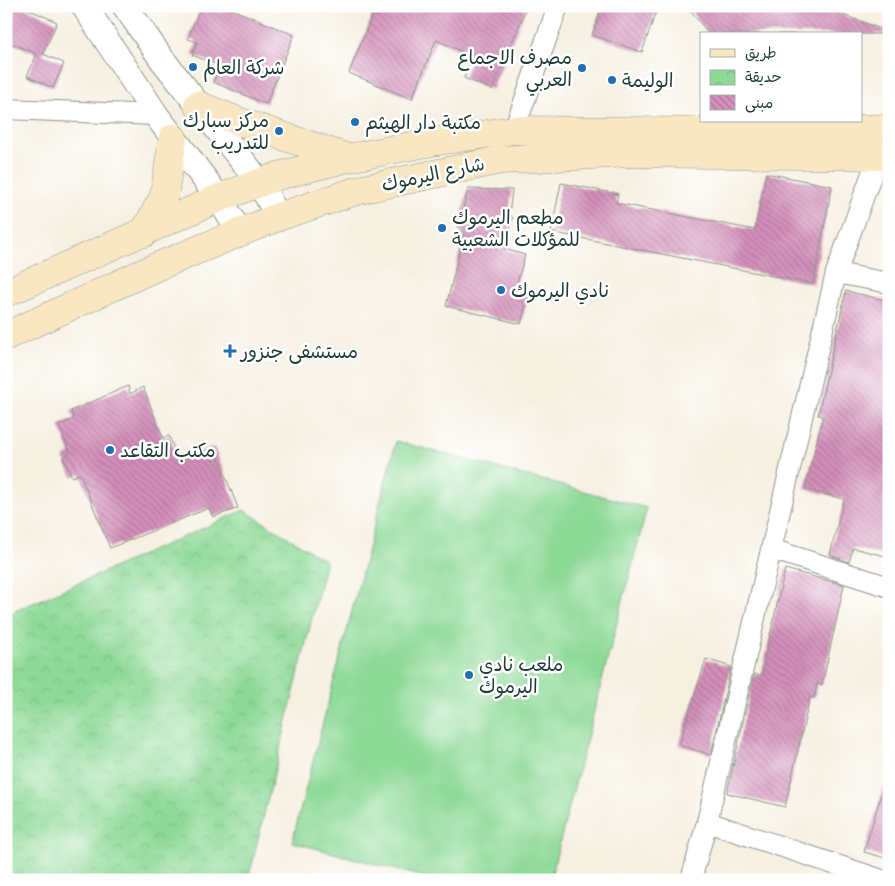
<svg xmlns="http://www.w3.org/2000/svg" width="895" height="886" viewBox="0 0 895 886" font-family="Sriracha,'Playpen Sans Arabic',sans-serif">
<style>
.park{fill:url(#park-crowns);stroke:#568b65}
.pitch{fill:#8dd996;stroke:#568b65}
.building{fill:url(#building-back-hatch)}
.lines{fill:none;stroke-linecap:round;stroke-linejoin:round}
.minor-casing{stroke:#8a968a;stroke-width:22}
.tertiary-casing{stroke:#8a968a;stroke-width:27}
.secondary-casing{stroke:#8a968a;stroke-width:29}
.minor{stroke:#fff;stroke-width:20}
.tertiary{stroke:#fff;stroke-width:25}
.secondary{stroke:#f9e7c3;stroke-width:28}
.poi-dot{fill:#1f6fb2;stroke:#fff;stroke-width:2}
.labels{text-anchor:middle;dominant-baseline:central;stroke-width:5;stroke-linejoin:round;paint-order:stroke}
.poi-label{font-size:19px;fill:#1f3d34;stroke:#fff;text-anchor:start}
.street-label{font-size:19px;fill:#1f3d34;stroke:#fff}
</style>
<defs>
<pattern id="park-crowns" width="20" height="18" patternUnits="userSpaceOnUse" patternTransform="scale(1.25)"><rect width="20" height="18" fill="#8dd996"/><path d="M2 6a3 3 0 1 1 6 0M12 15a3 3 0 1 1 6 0" fill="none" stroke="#79bb82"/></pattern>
<pattern id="building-back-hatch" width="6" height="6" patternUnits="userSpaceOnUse" patternTransform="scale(1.25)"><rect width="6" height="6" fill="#d48fba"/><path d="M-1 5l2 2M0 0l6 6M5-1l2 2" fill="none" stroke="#ab7698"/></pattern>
</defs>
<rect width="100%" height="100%" fill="#fff"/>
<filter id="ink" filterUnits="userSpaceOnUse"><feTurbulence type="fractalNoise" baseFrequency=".02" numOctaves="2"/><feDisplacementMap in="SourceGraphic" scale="10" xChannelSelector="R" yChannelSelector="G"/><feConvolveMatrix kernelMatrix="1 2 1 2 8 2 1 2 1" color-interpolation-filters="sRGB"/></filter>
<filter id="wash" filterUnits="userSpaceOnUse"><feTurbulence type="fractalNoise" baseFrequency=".0096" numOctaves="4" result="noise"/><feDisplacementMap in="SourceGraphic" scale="20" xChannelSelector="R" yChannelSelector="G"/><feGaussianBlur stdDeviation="1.12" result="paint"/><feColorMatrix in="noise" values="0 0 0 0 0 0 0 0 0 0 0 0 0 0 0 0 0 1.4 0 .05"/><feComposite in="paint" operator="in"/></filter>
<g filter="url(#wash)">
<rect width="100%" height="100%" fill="#f6f0e1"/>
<path class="park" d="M244,510L326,561L248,880H6V615Z"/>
<path class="pitch" d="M396,441L647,508L550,880H435L292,842Z"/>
<g id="blocks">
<path class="building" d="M6,6H21L57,22L43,54L64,63L53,88L27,76L37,54L6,41Z
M201,6H224L294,35L266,104L213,82L220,66L192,55L197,42L188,39Z
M376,6H527L492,90L464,78L472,56L436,40L412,99L349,73Z
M602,6H658L642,52L592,35Z
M687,6H819L889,32L888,34H709Z
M766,173L832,186L813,284L551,232L561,183L618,194L616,203L755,230Z
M468,189L512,190L509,214L513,218L504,249L525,255L514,293L528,298L521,324L446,306L464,234L458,228Z
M846,291L889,301V557L853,548L849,562L830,555L844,499L805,489L823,416L818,415Z
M128,386L130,394L143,387L163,438L169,436L179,461L214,447L238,508L213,517L209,508L110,548L80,474L72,477L63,458L70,453L59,425L74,419L71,411Z
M785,569L844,585L822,685L817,684L814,698L810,697L785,807L727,793L754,674L761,676Z
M706,659L731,667L711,755L679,745Z
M883,788L889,789V859L864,852Z"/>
</g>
</g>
<g filter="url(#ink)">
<use href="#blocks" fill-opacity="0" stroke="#8a968a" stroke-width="1"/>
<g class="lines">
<defs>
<path id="minor" d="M6,109L156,115
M514,130L558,6
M836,273L889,283
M771,549L889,587
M707,822L882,880
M691,880L707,822L836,273L878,157"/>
<path id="tertiary" d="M84,6L156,115L219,198L240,233
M125,6L161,58L260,183L278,217"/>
<path id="secondary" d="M198,105L238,121L348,158
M144,233L164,196L173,138
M6,293L219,198L278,176L348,158L432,142L514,130L742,132L889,128
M6,336L156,267L278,217L359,190L500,160L629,153L889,156"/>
</defs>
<use href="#minor" class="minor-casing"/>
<use href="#tertiary" class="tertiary-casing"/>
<use href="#secondary" class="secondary-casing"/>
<use href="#minor" class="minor"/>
<use href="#tertiary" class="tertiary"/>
<use href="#secondary" class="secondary"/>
</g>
</g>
<g class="poi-dot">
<circle cx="193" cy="67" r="5"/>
<circle cx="582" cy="68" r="5"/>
<circle cx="612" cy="80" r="5"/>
<circle cx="355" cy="122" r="5"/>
<circle cx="279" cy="131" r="5"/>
<circle cx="442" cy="228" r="5"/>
<circle cx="501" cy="290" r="5"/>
<path d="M227.5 343.5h5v5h5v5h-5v5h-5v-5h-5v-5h5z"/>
<circle cx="110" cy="450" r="5"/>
<circle cx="469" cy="675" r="5"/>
</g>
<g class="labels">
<g class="poi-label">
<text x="572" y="57" text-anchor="end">مصرف الاجماع<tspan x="572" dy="22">العربي</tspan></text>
<text x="203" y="67">شركة العالم</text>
<text x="622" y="80">الوليمة</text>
<text x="269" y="120" text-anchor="end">مركز سبارك<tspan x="269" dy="22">للتدريب</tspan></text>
<text x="365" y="122">مكتبة دار الهيثم</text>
<text x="452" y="217">مطعم اليرموك<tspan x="452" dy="22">للمؤكلات الشعبية</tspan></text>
<text x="511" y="290">نادي اليرموك</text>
<text x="241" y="351">مستشفى جنزور</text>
<text x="120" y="450">مكتب التقاعد</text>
<text x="479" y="664">ملعب نادي<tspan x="479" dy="22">اليرموك</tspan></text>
</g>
<g class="street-label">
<text transform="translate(433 174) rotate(-12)">شارع اليرموك</text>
</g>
</g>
<rect width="895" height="886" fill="none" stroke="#fff" stroke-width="25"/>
<rect x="700" y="32" width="162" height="90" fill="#ffffff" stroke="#a5b1ae"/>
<rect x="710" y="49" width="25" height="8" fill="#f9e7c3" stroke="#a5b1ae"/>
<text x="745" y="58" font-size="15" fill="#1f3d34">طريق</text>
<rect x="710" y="70" width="25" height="15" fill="url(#park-crowns)" stroke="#a5b1ae"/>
<text x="745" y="82" font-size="15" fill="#1f3d34">حديقة</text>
<rect x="710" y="95" width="25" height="15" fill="url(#building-back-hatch)" stroke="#a5b1ae"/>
<text x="745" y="108" font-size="15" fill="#1f3d34">مبنى</text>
</svg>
